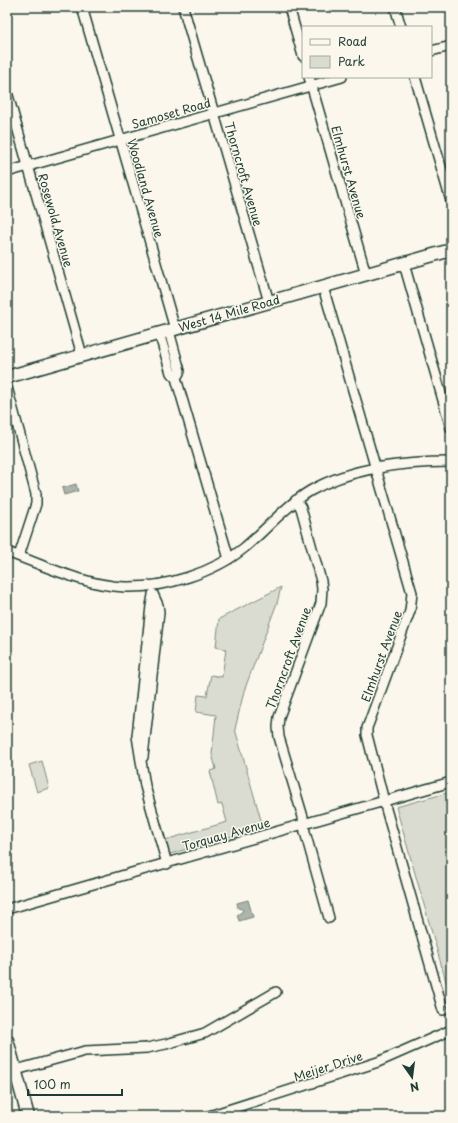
<svg xmlns="http://www.w3.org/2000/svg" width="458" height="1123" viewBox="0 0 458 1123" font-family="'Playpen Sans',sans-serif">
<style>
.green{fill:#dbdcd1;stroke:#7d8c82}
.water{fill:#adb4aa;stroke:#74847b}
.lines{fill:none;stroke-linecap:round;stroke-linejoin:round}
.minor-casing{stroke:#1f3d34;stroke-width:12}
.major-casing{stroke:#1f3d34;stroke-width:15}
.minor{stroke:#fbf7ec;stroke-width:9}
.major{stroke:#fbf7ec;stroke-width:12}
.labels{text-anchor:middle;dominant-baseline:central;stroke-width:3;stroke-linejoin:round;paint-order:stroke}
.street-label{font-size:12px;fill:#1f3d34;stroke:#fbf7ec}
</style>
<rect width="100%" height="100%" fill="#fbf7ec"/>
<filter id="ink" filterUnits="userSpaceOnUse"><feTurbulence type="fractalNoise" baseFrequency=".025" numOctaves="2"/><feDisplacementMap in="SourceGraphic" scale="8" xChannelSelector="R" yChannelSelector="G"/><feConvolveMatrix kernelMatrix="1 2 1 2 8 2 1 2 1" color-interpolation-filters="sRGB"/></filter>
<g filter="url(#ink)">
<path class="green" d="M281,587L277,603L244,691L235,729L263,827L170,854L165,840L227,822L222,804L218,805L210,771L216,769L212,754L216,715L196,712L198,695L207,696L211,675L222,677L226,649L216,647L219,619Z
M42,761L49,788L37,792L29,765Z
M451,792V999L396,807Z"/>
<path class="water" d="M76,484L78,491L64,495L62,488Z
M248,900L253,917L239,921L237,915L243,911L242,909L238,908L237,903Z"/>
<g class="lines">
<defs>
<path id="minor" d="M82,7L175,329
M183,7L269,302
M289,7L303,56
M395,7L401,27
M431,51L451,46
M309,77L366,274
M415,77L451,201
M7,92L82,355
M7,172L342,77
M404,264L451,428
M323,287L412,593L410,611L370,720L367,728V735L386,809L443,1010
M169,331L180,371L176,378
M159,333L171,373L176,378L229,559
M7,387L36,494V504L19,556
M296,500L301,508L321,581L322,589L321,603L279,717L278,727L279,737L303,817L305,832L329,918
M7,552C46,566 83,585 125,587C164,588 214,573 244,548C267,529 285,506 310,491C352,467 404,462 451,462
M153,595L151,606L137,736L145,786L167,864
M143,757L159,612L158,605L153,594
M7,909L128,874L451,782
M16,1070L85,1051L147,1048L166,1044L205,1033L276,992
M209,1116L378,1062L451,1030"/>
<path id="major" d="M7,377L451,250
M7,1040L28,1116"/>
</defs>
<use href="#minor" class="minor-casing"/>
<use href="#major" class="major-casing"/>
<use href="#minor" class="minor"/>
<use href="#major" class="major"/>
</g>
</g>
<g class="labels">
<g class="street-label">
<text transform="translate(171 113) rotate(-16)">Samoset Road</text>
<text transform="translate(349 172) rotate(74)">Elmhurst Avenue</text>
<text transform="translate(244 174) rotate(74)">Thorncroft Avenue</text>
<text transform="translate(146 188) rotate(74)">Woodland Avenue</text>
<text transform="translate(56 220) rotate(74)">Rosewold Avenue</text>
<text transform="translate(229 313) rotate(-16)">West 14 Mile Road</text>
<text transform="translate(381 656) rotate(-70)">Elmhurst Avenue</text>
<text transform="translate(288 658) rotate(-70)">Thorncroft Avenue</text>
<text transform="translate(226 834) rotate(-16)">Torquay Avenue</text>
<text transform="translate(328 1066) rotate(-18)">Meijer Drive</text>
</g>
</g>
<rect width="458" height="1123" fill="none" stroke="#fbf7ec" stroke-width="24"/>
<rect x="12" y="12" width="434" height="1099" fill="none" stroke="#1f3d34" stroke-width="1.5" filter="url(#ink)"/>
<rect x="302" y="26" width="130" height="52" fill="#fbf7ec" stroke="#a3ada2"/>
<rect x="310" y="39" width="20" height="6" fill="#fbf7ec" stroke="#a3ada2"/>
<text x="338" y="46" font-size="12" fill="#1f3d34">Road</text>
<rect x="310" y="56" width="20" height="12" fill="#dbdcd1" stroke="#a3ada2"/>
<text x="338" y="66" font-size="12" fill="#1f3d34">Park</text>
<g transform="translate(412 1077) rotate(166)" stroke="#fbf7ec" stroke-width="3" paint-order="stroke">
<path d="M0-3L7 15L0 10L-7 15Z" fill="#1f3d34"/>
<text y="-6" font-size="11" font-weight="bold" text-anchor="middle" fill="#1f3d34">N</text>
</g>
<path d="M28 1089v6h94v-6" fill="none" stroke="#1f3d34" stroke-width="2"/>
<text x="34" y="1089" font-size="12" fill="#1f3d34" stroke="#fbf7ec" stroke-width="3" paint-order="stroke">100 m</text>
</svg>
